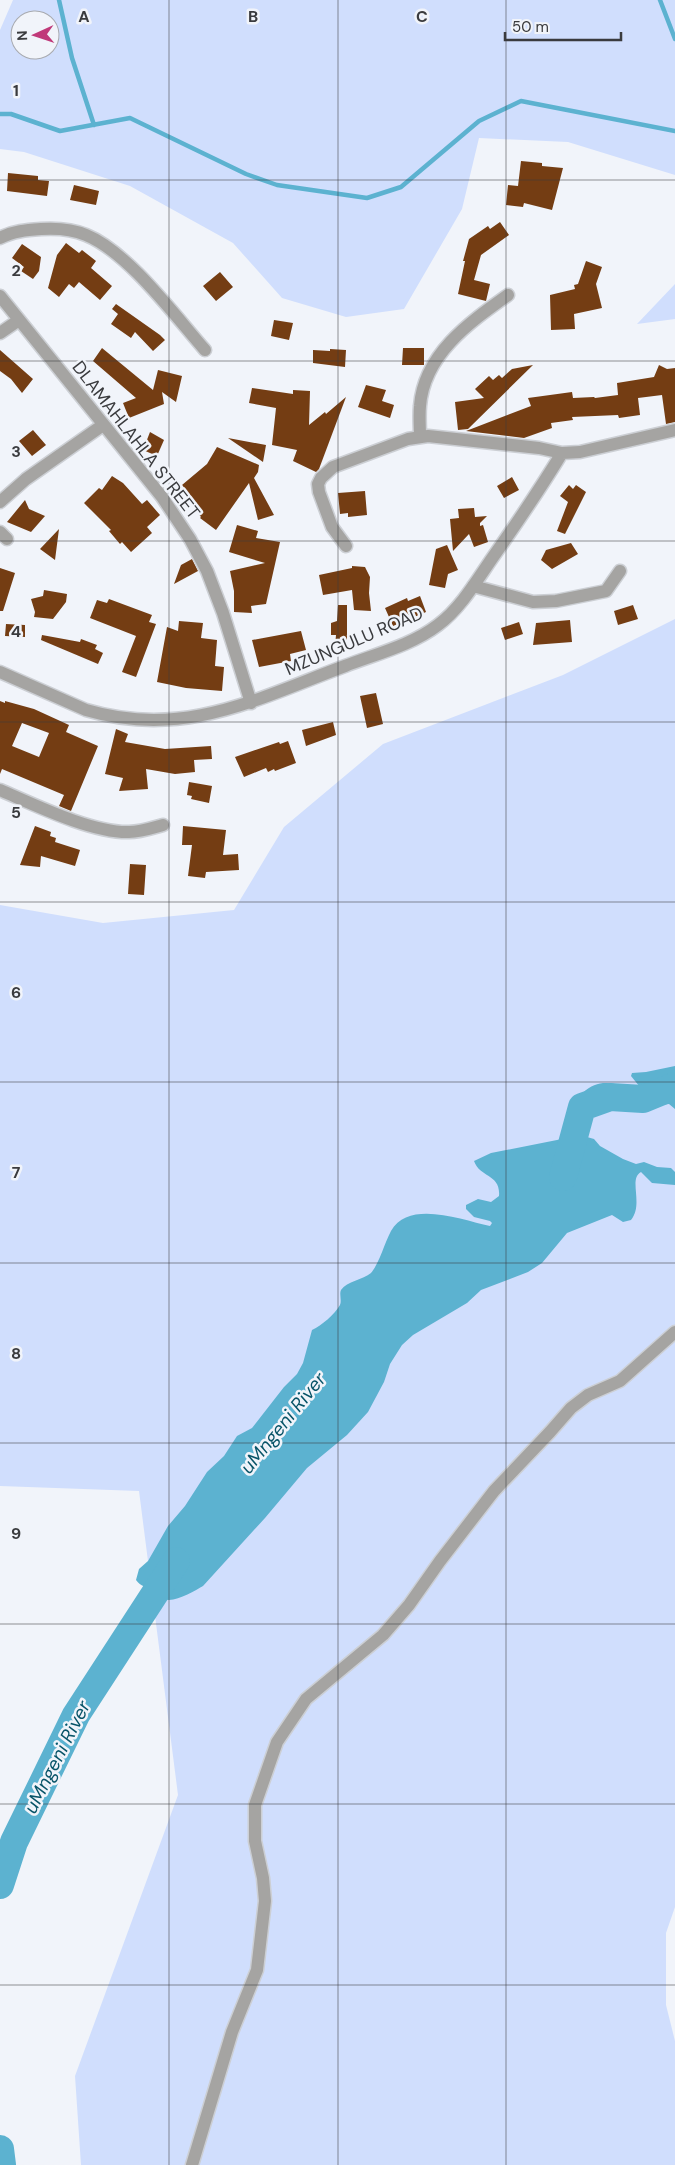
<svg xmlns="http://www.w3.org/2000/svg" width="675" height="2165" viewBox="0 0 675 2165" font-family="'DM Sans',sans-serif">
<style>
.green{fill:#d0defd;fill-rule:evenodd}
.water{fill:#5cb2d0}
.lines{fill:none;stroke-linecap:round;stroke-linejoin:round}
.stream{stroke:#5cb2d0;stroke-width:4.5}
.river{stroke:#5cb2d0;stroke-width:28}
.building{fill:#743d13;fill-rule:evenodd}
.minor-casing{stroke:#cccfd4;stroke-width:15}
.minor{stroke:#a5a4a2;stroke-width:12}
.grid{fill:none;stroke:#3a3b3e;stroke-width:1;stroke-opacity:0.55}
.labels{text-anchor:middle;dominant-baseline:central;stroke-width:5;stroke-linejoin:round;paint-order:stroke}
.street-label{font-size:18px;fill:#3a3b3e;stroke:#f1f4fa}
.water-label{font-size:19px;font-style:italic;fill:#085468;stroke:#f1f4fa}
.grid-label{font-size:16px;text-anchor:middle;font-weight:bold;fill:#3a3b3e;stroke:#f1f4fa;stroke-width:5;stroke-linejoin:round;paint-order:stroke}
</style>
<rect width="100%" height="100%" fill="#f1f4fa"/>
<path class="green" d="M13,0H675V175L568,142L479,138L462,209L404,309L346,317L282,298L233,243L130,186L24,152L0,149V30ZM20,20H50V50H20Z
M675,284V319L637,324Z
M675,619V1907L666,1933V2005L675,2041V2165H81L75,2076L178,1795L139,1491L0,1486V905L103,923L234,910L284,827L383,744L563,675Z"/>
<path class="water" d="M675,1066V1109L669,1104L641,1107L612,1100L599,1106L588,1105L583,1099V1093C602,1074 624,1087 643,1094L644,1092L631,1076L632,1073L646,1072Z
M587,1137L594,1139L600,1146L623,1159L636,1164L644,1162L657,1167L671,1168L675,1172V1185L652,1183L641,1172C628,1179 644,1204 631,1220L623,1222L612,1215L567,1233L542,1263L528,1272L481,1290L467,1303L413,1335L402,1345L390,1364L384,1382L368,1412L347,1435L307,1468L265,1518L203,1586C194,1591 172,1605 162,1598C158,1595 156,1592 152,1590C146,1586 141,1587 136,1580L139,1569L148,1561L168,1526L185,1506L207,1472L224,1456L237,1436L252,1428L284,1387L297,1374L303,1363L312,1330C322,1325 334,1315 340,1305C342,1300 339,1294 341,1290C347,1281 363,1280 371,1273C379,1264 385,1242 391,1231C409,1199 462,1220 490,1226L492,1223L490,1221L474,1217L466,1209V1205L478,1199L491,1202L499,1196C501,1174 480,1178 474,1161L491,1153L562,1139L580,1140Z"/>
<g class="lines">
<path class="stream" d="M59,0L72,58L94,125
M660,0L675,39
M0,114H11L60,131L130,118L246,174L277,185L367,198L401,187L479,121L521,101L675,131"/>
<path class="river" d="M563,1177L582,1107L610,1097L643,1099L675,1086
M0,1885L14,1842L76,1715L176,1561
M0,2149L2,2165"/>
</g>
<path class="building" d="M521,161L542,163V166L563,168L552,210L524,203L523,207L506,205L508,185L518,186Z
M8,173L38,176V180L49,181L47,196L7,191Z
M74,185L99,191L96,205L70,200Z
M500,222L509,235L481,255L474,280L490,284L486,301L458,294L465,261H463L469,239L488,226L490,229Z
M66,243L79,253L82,250L96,261L91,268L112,286L100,300L79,282L74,288L69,284L59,297L48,288L57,255Z
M22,244L41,257L39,271L33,279L21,271L24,267L12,258Z
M586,261L602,267L596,284L602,308L574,314L575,329L551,330L550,295L575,289L574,285L578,284Z
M220,272L233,287L216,301L203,286Z
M116,304L160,335L165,340L153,351L135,332L131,338L111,324L118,314L112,309Z
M274,320L293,323L289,340L271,336Z
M102,348L153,390L158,370L182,376L176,402L162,392L164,404L129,418L123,403L136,398L93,361Z
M403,348H424V365H402Z
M330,349L346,350L345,367L313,363V350L330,351Z
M0,350L33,379L22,393L11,379L0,371Z
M533,365L468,429L458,430L455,402L484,398L475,389L489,376L493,380L499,375L502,378L512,369Z
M659,365L667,369L675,368V422L666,424L662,395L638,398L640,415L619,418L618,415L572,417L573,420L551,423L552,428L524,438L466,431L531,406L528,398L572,392L573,398L594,397L595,398L618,395L617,383L654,377Z
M366,385L386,390L382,401L394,405L390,418L358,407Z
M252,388L293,394V390L310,391L309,425L325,412L326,414L346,397L319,469L316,472L293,461L297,450L272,445L276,408L249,403Z
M33,430L46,445L32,456L19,441Z
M150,432L164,440L157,456L143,450Z
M228,438L266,445L263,462Z
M217,447L259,465L258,472L254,478L274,515L258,520L249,483L216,530L200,518L201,517L183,494L187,491L182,485L207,464Z
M112,476L123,483L142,504L147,500L160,515L147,527L152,533L131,552L122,542L120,544L109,531L111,530L84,503L99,488L102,490Z
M512,477L519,490L504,498L497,486Z
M569,485L573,489L576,485L586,492L565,534L557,531L568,502L560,496Z
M365,491L367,515L348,517V513L340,514L338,493Z
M25,500L29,509L45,516L31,532L7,522Z
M474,508L475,517L487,516L480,523V526L483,525L488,542L474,547L469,534L453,551L450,519L459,518L458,509Z
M237,525L258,531L256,538L280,542L266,604L251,606L252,613L234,612V591L230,571L265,563L229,552Z
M59,529L55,560L40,549Z
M571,543L578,554L552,569L541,560L546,550Z
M447,545L458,570L448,574L445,588L429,585L436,549Z
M192,559L198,571L174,584L181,565Z
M352,566L365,567L370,577L369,593L371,611L354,610L352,590L323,595L319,575L352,568Z
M0,568L15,573L3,611H0Z
M44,590L67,594L66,602L53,619L34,617L35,612L31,599L43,596Z
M420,596L426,612L393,626L385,608L407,598L408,601Z
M109,599L152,615L149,622L156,624L136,677L122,672L136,636L90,618L97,600L107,603Z
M338,605H347V647H335L336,635H331V623L337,621Z
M633,605L638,619L618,625L614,611Z
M570,620L572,642L533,645L536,623Z
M179,621L203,623L201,638L217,640L215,666L224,667L222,691L186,688L157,682L167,627L178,631Z
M519,622L523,634L505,640L501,628Z
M6,624L25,625V637L5,636Z
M301,631L306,650L290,654L291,661L259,667L252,640Z
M42,635L80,642L81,639L97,645L95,649L103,653L98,664L41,640Z
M376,693L383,724L367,728L360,696Z
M0,701L5,703V701L34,709L69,725L66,732L98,746L71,811L59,806L64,795L2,769L0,774ZM22,723L49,733L39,757L12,746Z
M333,722L336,735L306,746L302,730Z
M116,729L128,734L125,742L165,749L211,746L212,759L194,760L195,772L175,774L146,769L148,789L119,791L123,778L105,774Z
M288,741L296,763L275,771L274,769L268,772L266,768L244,777L235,757L279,742L280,744Z
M189,782L212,786L209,803L191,799L192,796L187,795Z
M35,826L51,832L50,836L56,838L55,842L80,850L75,866L41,856L40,867L20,865Z
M183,826L226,830L223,855L238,854L239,870L206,872L205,878L188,876L192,845H182Z
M130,864L146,865L144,895L128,894Z"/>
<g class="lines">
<defs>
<path id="minor" d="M0,238C13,231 27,230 41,229C57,228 72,229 86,235C128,252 175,316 205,350
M0,296L162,497L190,539L207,571L223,613L251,703
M0,333L19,320
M420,437C420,427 419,416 420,406C424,354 470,322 508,295
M0,502L26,479L103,425
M0,532L7,539
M346,546L332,527L319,492L318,484L321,478L333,467L408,439L428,436L539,448L562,453
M473,586L533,602L556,601L606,591L620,571
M0,672L86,710C184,739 256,699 345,666C376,654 412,645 438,625C461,608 477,580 493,557C517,523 540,489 562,453L580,452L675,430
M0,790C35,805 92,833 129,832C141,832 152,828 163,825
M192,2165L232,2032L257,1970L265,1901L263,1878L255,1841V1805L277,1742L306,1699L383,1635L409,1605L440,1561L494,1491L550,1432L571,1408L588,1395L620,1381L675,1332"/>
</defs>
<use href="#minor" class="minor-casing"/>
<use href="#minor" class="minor"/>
</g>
<path class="grid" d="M169,0V2165M338,0V2165M506,0V2165M0,180H675M0,361H675M0,541H675M0,722H675M0,902H675M0,1082H675M0,1263H675M0,1443H675M0,1624H675M0,1804H675M0,1985H675"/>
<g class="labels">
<g class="street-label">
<text transform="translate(136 440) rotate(52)">DLAMAHLAHLA STREET</text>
<text transform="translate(354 641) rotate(-23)">MZUNGULU ROAD</text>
</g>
<g class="water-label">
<text transform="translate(283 1423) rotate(-51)">uMngeni River</text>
<text transform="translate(57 1757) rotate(-63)">uMngeni River</text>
</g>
</g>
<g class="grid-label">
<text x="84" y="22">A</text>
<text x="253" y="22">B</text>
<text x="422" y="22">C</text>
<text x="16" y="96">1</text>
<text x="16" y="276">2</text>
<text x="16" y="457">3</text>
<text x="16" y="637">4</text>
<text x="16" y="818">5</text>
<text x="16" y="998">6</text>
<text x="16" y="1178">7</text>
<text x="16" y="1359">8</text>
<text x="16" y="1539">9</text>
</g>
<g transform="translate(35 35) rotate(267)"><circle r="24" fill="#f1f4fa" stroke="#a8aaaf"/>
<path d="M0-4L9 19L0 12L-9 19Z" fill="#c03979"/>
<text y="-8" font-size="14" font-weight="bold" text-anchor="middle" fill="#3a3b3e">N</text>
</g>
<path d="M505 32v8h116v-8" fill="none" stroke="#3a3b3e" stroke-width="2.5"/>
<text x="512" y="32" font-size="15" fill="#3a3b3e" stroke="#f1f4fa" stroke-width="4" paint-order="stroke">50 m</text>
</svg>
